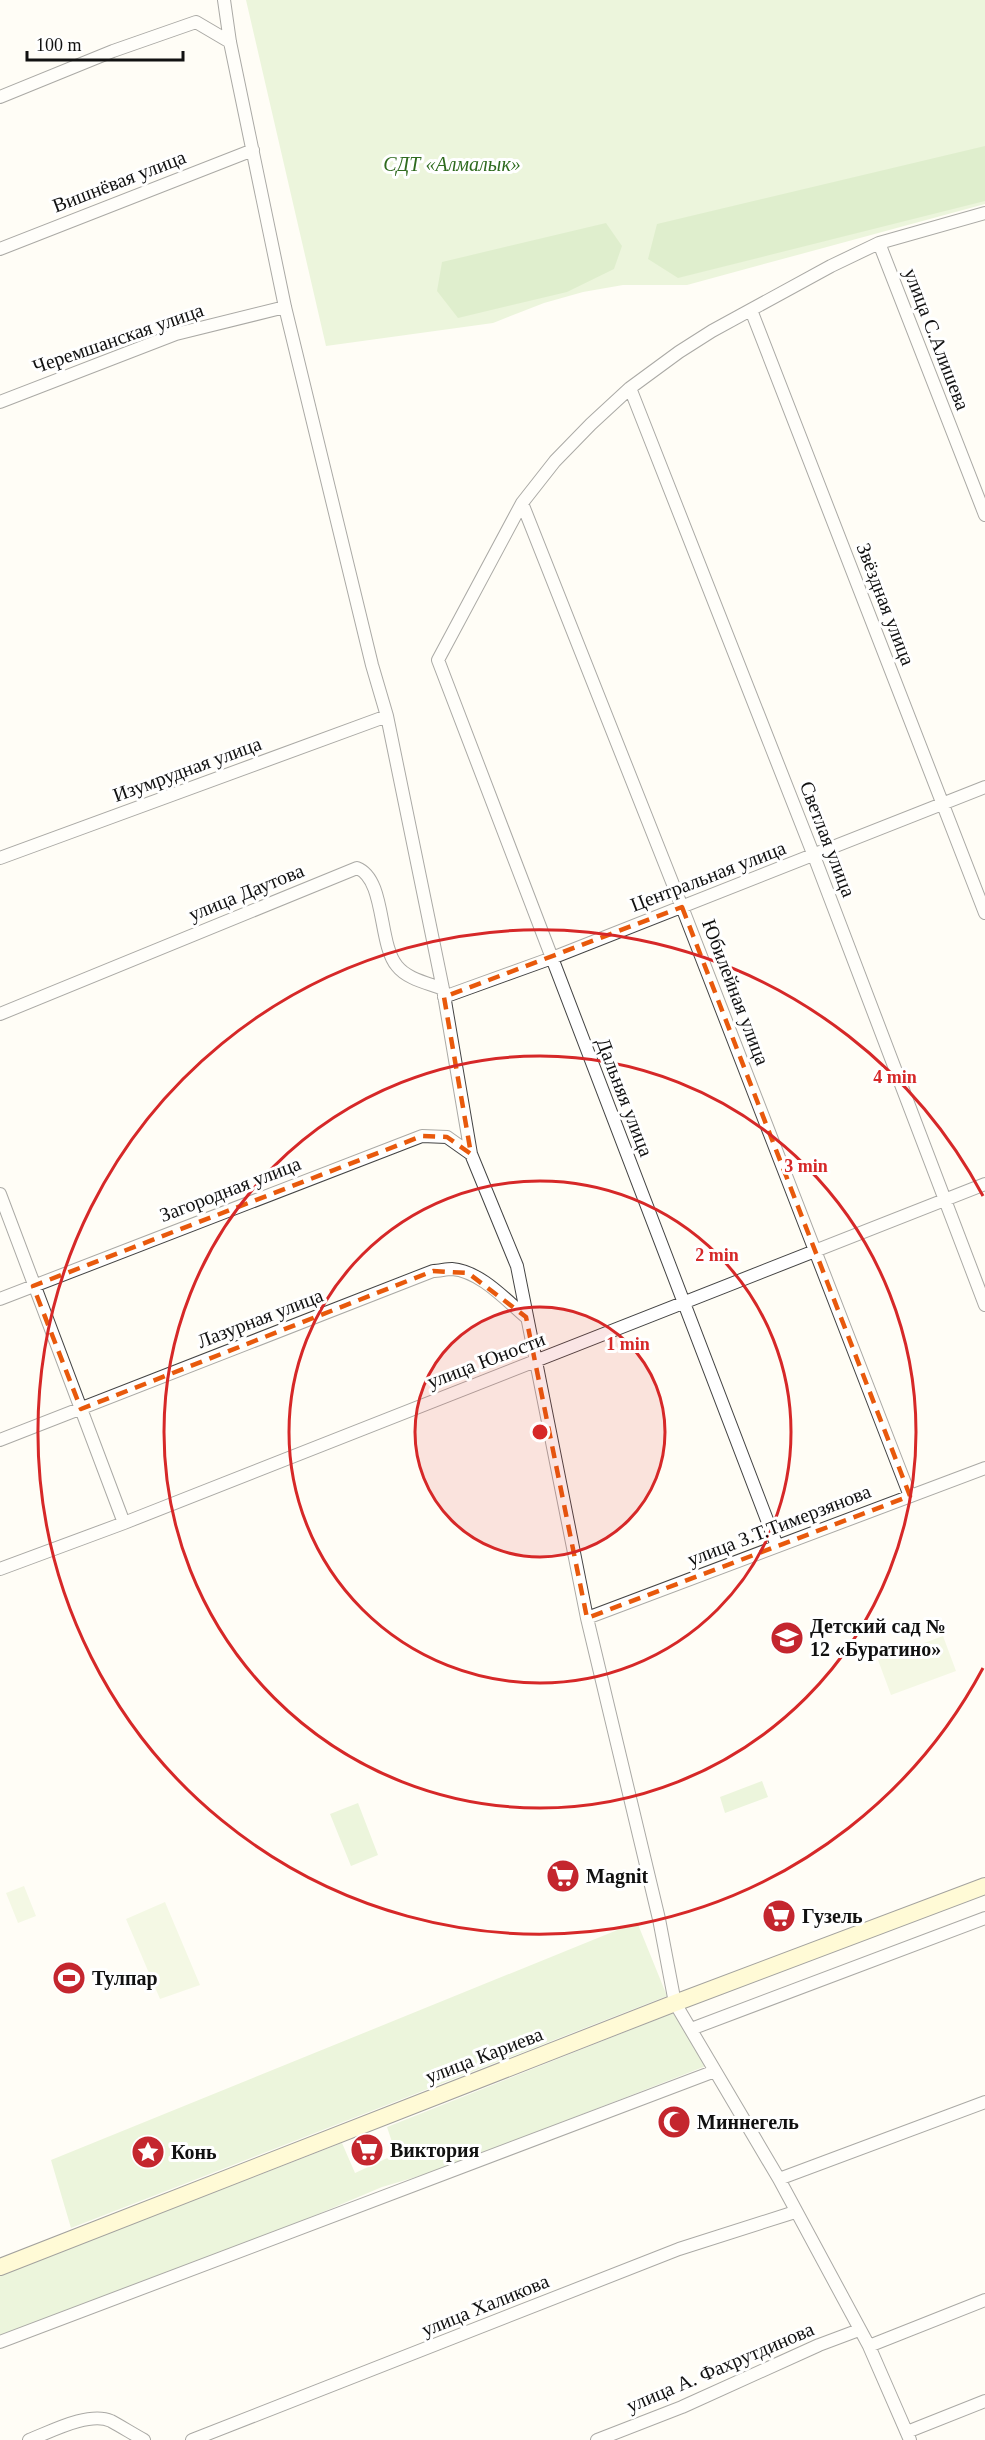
<svg xmlns="http://www.w3.org/2000/svg" width="985" height="2440" viewBox="0 0 985 2440" font-family="'Times New Roman',serif">
<style>
.green{fill:#d5ebbd}
.forest{fill:#b9dc9c}
.pitch{fill:#e6f2cf}
.lines{fill:none;stroke-linecap:round;stroke-linejoin:round}
.street-casing{stroke:#444;stroke-width:14}
.secondary-casing{stroke:#333;stroke-width:18}
.street{stroke:#fff;stroke-width:12}
.secondary{stroke:#fff6b0;stroke-width:16}
.marked{fill:none;stroke:#e8590c;stroke-width:4.5;stroke-dasharray:12 8;stroke-linejoin:round}
.ring{fill:none;stroke:#d62828;stroke-width:3}
.labels{text-anchor:middle;dominant-baseline:central;stroke-width:6;stroke-linejoin:round;paint-order:stroke}
.park-label{font-size:20px;font-style:italic;fill:#2f6b1f;stroke:#fff}
.street-label{font-size:20px;fill:#111;stroke:#fff}
.poi-label{font-size:20px;font-weight:bold;fill:#111;stroke:#fff;text-anchor:start}
.centre{fill:#d62828;stroke:#fff;stroke-width:3}
.ring-label{font-size:18px;text-anchor:middle;font-weight:bold;fill:#d62828;stroke:#fff;stroke-width:6;stroke-linejoin:round;paint-order:stroke}
</style>
<rect width="100%" height="100%" fill="#fffdf5"/>
<path class="green" d="M246,0H985V204L687,285H623L583,292L544,303L493,323L326,346Z
M762,1781L768,1797L725,1813L720,1797Z
M358,1803L378,1855L351,1866L330,1814Z
M637,1922L667,1996L71,2228L51,2160Z
M673,2013L706,2066L436,2171L382,2187L271,2234L0,2338V2275L342,2143L355,2173L396,2154L387,2127Z"/>
<path class="forest" d="M985,146V201L678,278L648,259L657,224Z
M606,223L622,246L614,269L567,292L458,318L437,291L442,262Z"/>
<path class="pitch" d="M943,1636L956,1671L891,1695L878,1660Z
M24,1886L36,1916L18,1923L6,1893Z
M165,1902L200,1985L160,1999L126,1919Z"/>
<g class="lines">
<defs>
<path id="street" d="M224,0L230,42L285,307L372,665L387,716L443,989L471,1154L517,1266L587,1618L659,1919L675,2003L779,2179L869,2346L910,2440
M0,97L113,51L196,22L230,42
M879,243L985,515
M0,249L253,150
M751,310L985,913
M630,388L814,856L985,1305
M0,402L176,334L285,307
M522,503L682,907L910,1496
M0,858L387,716
M444,997L552,958L985,787
M0,1014L357,868C386,879 378,944 397,966C407,979 428,983 443,989
M0,1194L124,1523
M0,1299L422,1136L447,1137L471,1154
M0,1440L433,1271C439,1271 446,1269 452,1269C480,1271 506,1300 526,1317
M777,1546L438,660L522,503L555,461L591,424L630,388L679,352L712,331L831,266L879,243L985,213
M0,1569L124,1523L985,1184
M587,1618L985,1468
M691,2029L985,1918
M779,2179L985,2102
M0,2342L715,2071
M869,2346L985,2300
M907,2432L985,2401
M29,2440C50,2432 89,2411 111,2421C122,2427 133,2434 144,2440
M192,2440L679,2249L795,2212
M597,2440L682,2407L819,2345L859,2330"/>
<path id="secondary" d="M0,2267L675,2003L985,1886"/>
</defs>
<use href="#street" class="street-casing"/>
<use href="#secondary" class="secondary-casing"/>
<use href="#street" class="street"/>
<use href="#secondary" class="secondary"/>
</g>
<path d="M0 0H985V2440H0ZM682,907L910,1496L587,1618L526,1317L468,1273L433,1271L81,1409L33,1286L422,1136L447,1137L471,1154L444,997Z" fill="#fffdf5" fill-opacity=".55" fill-rule="evenodd"/>
<path class="marked" d="M682,907L910,1496L587,1618L526,1317L468,1273L433,1271L81,1409L33,1286L422,1136L447,1137L471,1154L444,997Z"/>
<circle cx="540" cy="1432" r="125" fill="#d62828" fill-opacity=".12"/>
<g class="ring">
<circle cx="540" cy="1432" r="125"/>
<circle cx="540" cy="1432" r="251"/>
<circle cx="540" cy="1432" r="376"/>
<path d="M983 1668A502 502 0 1 1 983 1196"/>
</g>
<defs>
<symbol id="school-disc" viewBox="-11 -11 22 22"><circle r="9.5" fill="#c4262e" stroke="#fff"/><path d="M0-5L7-2L0 1L-7-2ZM-4 1L0 2.5L4 1V4Q0 6-4 4Z" fill="#fff"/></symbol>
<symbol id="supermarket-disc" viewBox="-11 -11 22 22"><circle r="9.5" fill="#c4262e" stroke="#fff"/><path d="M-6-5.5h2.5l.6 2H6L4.5 2H-2.5L-4.4-4H-6ZM-1.5 3.2a1.3 1.3 0 1 0 .1 0ZM3 3.2a1.3 1.3 0 1 0 .1 0Z" fill="#fff"/></symbol>
<symbol id="stadium-disc" viewBox="-11 -11 22 22"><circle r="9.5" fill="#c4262e" stroke="#fff"/><path d="M0-5a6.5 5 0 1 0 0 10a6.5 5 0 1 0 0-10ZM-3.5-1.8h7v3.6h-7Z" fill="#fff"/></symbol>
<symbol id="mosque-disc" viewBox="-11 -11 22 22"><circle r="9.5" fill="#c4262e" stroke="#fff"/><path d="M3.5-4.9A6 6 0 1 0 3.5 4.9A5 5 0 1 1 3.5-4.9Z" fill="#fff"/></symbol>
<symbol id="sight-disc" viewBox="-11 -11 22 22"><circle r="9.5" fill="#c4262e" stroke="#fff"/><path d="M0-6L1.8-2.2L6-1.7L2.9 1.2L3.7 5.4L0 3.3L-3.7 5.4L-2.9 1.2L-6-1.7L-1.8-2.2Z" fill="#fff"/></symbol>
</defs>
<g fill-rule="evenodd">
<use href="#school-disc" x="768" y="1619" width="38" height="38"/>
<use href="#supermarket-disc" x="544" y="1857" width="38" height="38"/>
<use href="#supermarket-disc" x="760" y="1897" width="38" height="38"/>
<use href="#stadium-disc" x="50" y="1959" width="38" height="38"/>
<use href="#mosque-disc" x="655" y="2103" width="38" height="38"/>
<use href="#supermarket-disc" x="348" y="2131" width="38" height="38"/>
<use href="#sight-disc" x="129" y="2133" width="38" height="38"/>
</g>
<g class="labels">
<g class="park-label">
<text x="452" y="164">СДТ «Алмалык»</text>
</g>
<g class="street-label">
<text transform="translate(119 181) rotate(-21)">Вишнёвая улица</text>
<text transform="translate(118 338) rotate(-19)">Черемшанская улица</text>
<text transform="translate(937 339) rotate(69)">улица С.Алишева</text>
<text transform="translate(886 604) rotate(69)">Звёздная улица</text>
<text transform="translate(187 769) rotate(-20)">Изумрудная улица</text>
<text transform="translate(828 839) rotate(69)">Светлая улица</text>
<text transform="translate(708 876) rotate(-21)">Центральная улица</text>
<text transform="translate(246 892) rotate(-22)">улица Даутова</text>
<text transform="translate(736 992) rotate(69)">Юбилейная улица</text>
<text transform="translate(625 1097) rotate(69)">Дальняя улица</text>
<text transform="translate(230 1189) rotate(-21)">Загородная улица</text>
<text transform="translate(260 1318) rotate(-21)">Лазурная улица</text>
<text transform="translate(486 1360) rotate(-21)">улица Юности</text>
<text transform="translate(779 1525) rotate(-21)">улица З.Т.Тимерзянова</text>
<text transform="translate(484 2055) rotate(-21)">улица Кариева</text>
<text transform="translate(485 2305) rotate(-22)">улица Халикова</text>
<text transform="translate(720 2367) rotate(-23)">улица А. Фахрутдинова</text>
</g>
<g class="poi-label">
<text x="810" y="1626">Детский сад №<tspan x="810" dy="23">12 «Буратино»</tspan></text>
<text x="586" y="1876">Magnit</text>
<text x="802" y="1916">Гузель</text>
<text x="92" y="1978">Тулпар</text>
<text x="697" y="2122">Миннегель</text>
<text x="390" y="2150">Виктория</text>
<text x="171" y="2152">Конь</text>
</g>
</g>
<circle cx="540" cy="1432" r="9" class="centre"/>
<g class="ring-label">
<text x="895" y="1083">4 min</text>
<text x="806" y="1172">3 min</text>
<text x="717" y="1261">2 min</text>
<text x="628" y="1350">1 min</text>
</g>
<path d="M27 51v9h156v-9" fill="none" stroke="#111111" stroke-width="3"/>
<text x="36" y="51" font-size="18" fill="#111111" stroke="#ffffff" stroke-width="4.5" paint-order="stroke">100 m</text>
</svg>
